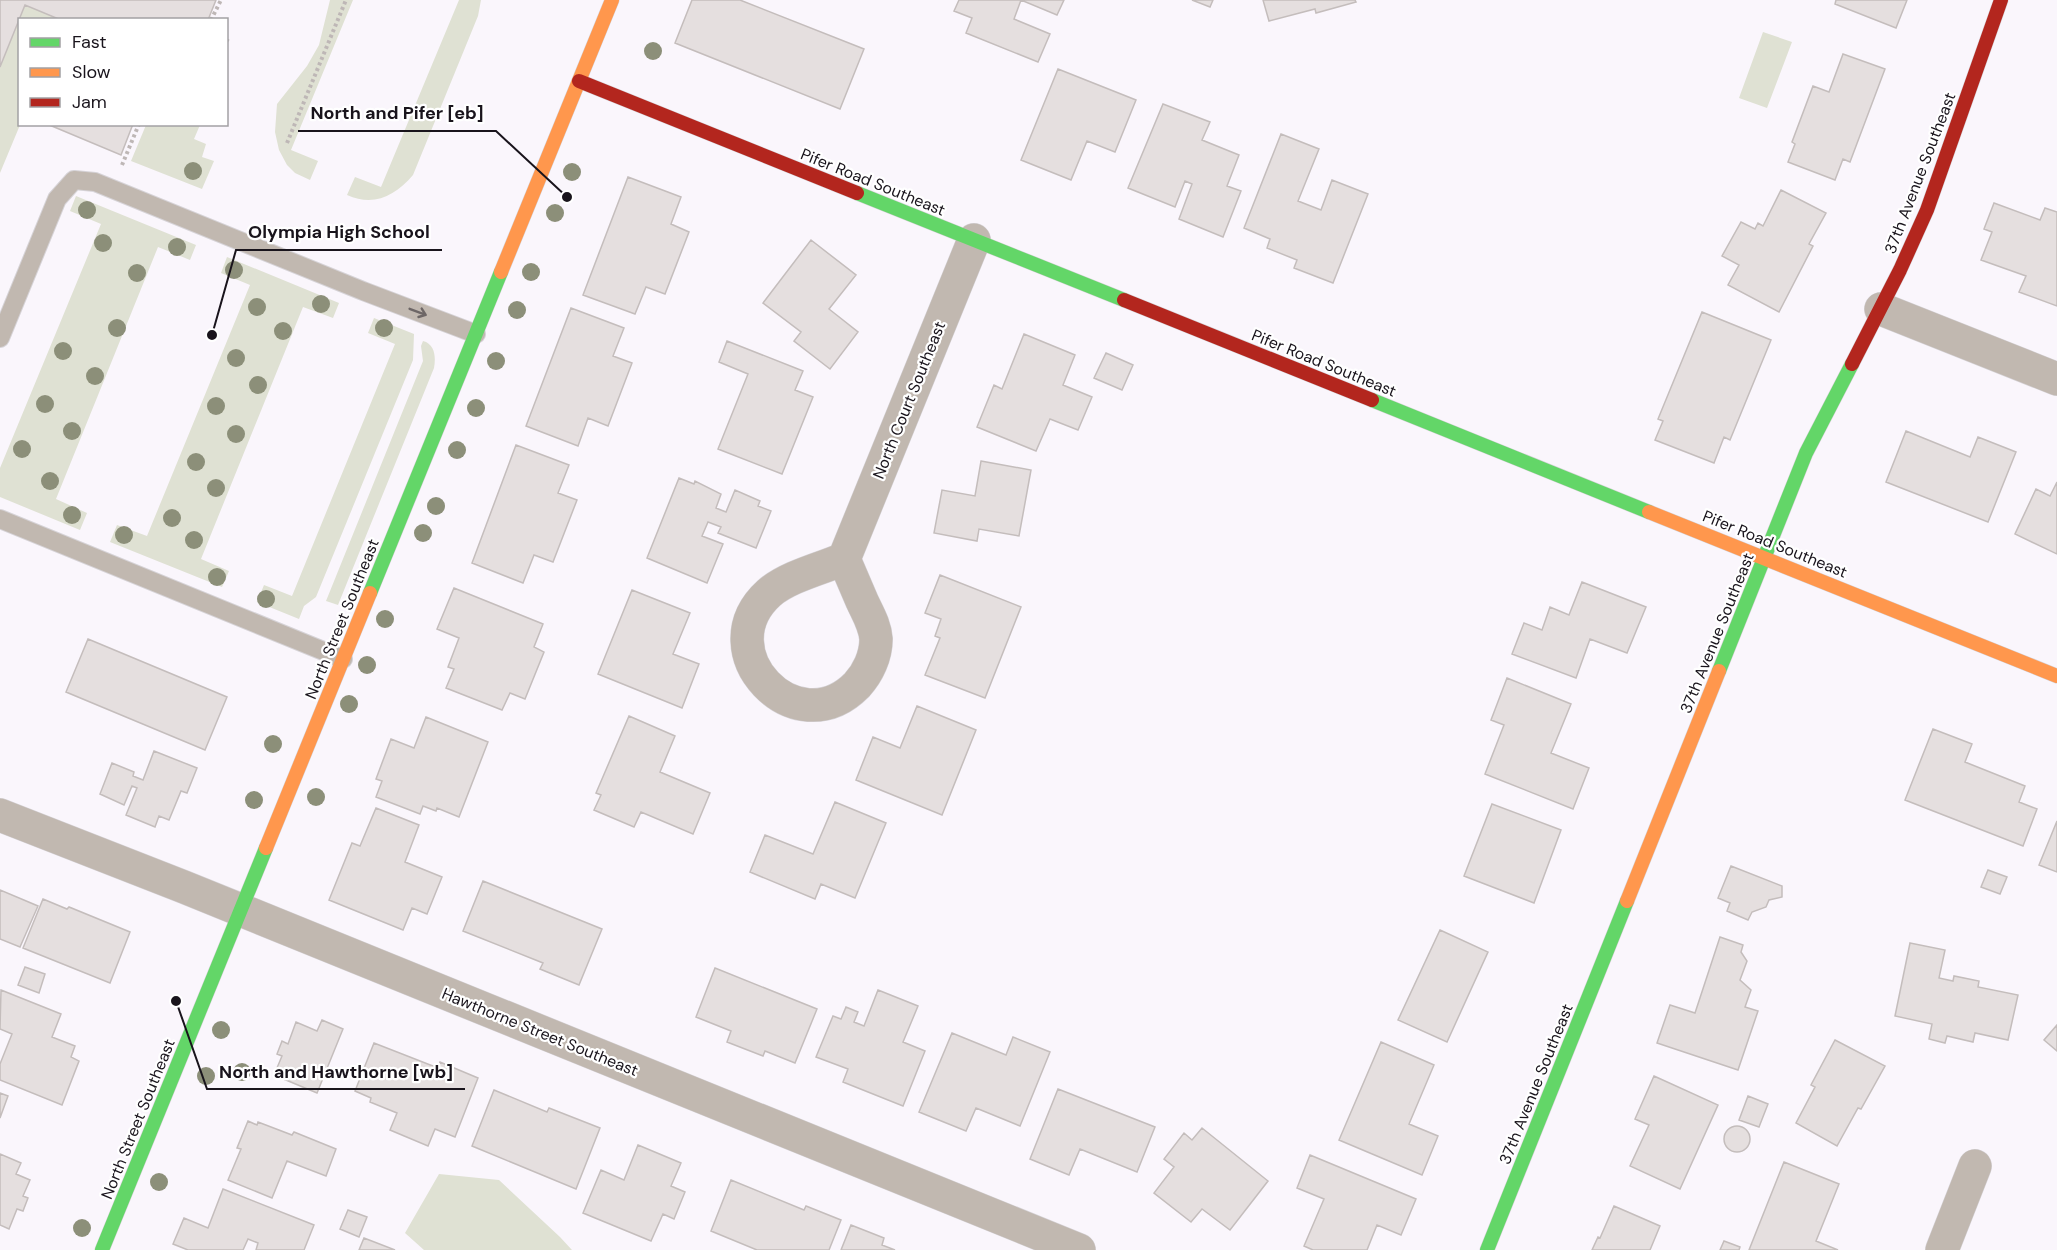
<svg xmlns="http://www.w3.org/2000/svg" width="2057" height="1250" viewBox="0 0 2057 1250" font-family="'DM Sans',sans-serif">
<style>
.green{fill:#dfe1d3}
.building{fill:#e5dfdf;stroke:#c4bdbc;stroke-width:1.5}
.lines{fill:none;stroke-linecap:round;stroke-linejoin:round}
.lane-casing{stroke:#d6d3d7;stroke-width:20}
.street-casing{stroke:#d6d3d7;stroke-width:34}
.fast-casing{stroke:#d6d3d7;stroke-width:15}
.slow-casing{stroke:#d6d3d7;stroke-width:15}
.jam-casing{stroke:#d6d3d7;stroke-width:15}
.path{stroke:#beb7b6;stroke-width:4;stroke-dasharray:3 3;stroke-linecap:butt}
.lane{stroke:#c1b8b0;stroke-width:18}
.street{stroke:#c1b8b0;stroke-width:33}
.fast{stroke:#63d668;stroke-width:14}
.slow{stroke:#ff974d;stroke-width:14}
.jam{stroke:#b3261e;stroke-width:14}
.tree{fill:#8c8f79}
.oneway{stroke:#6d6666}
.labels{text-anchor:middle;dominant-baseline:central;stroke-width:4.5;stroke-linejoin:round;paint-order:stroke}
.street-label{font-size:16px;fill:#19141c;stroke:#fff}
.leader{fill:none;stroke:#19141c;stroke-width:2}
.callout-dot{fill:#19141c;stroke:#fff;stroke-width:2}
.callout-label{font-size:18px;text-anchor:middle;font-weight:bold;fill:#19141c;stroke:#fff;stroke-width:4.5;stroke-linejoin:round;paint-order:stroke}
</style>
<rect width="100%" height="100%" fill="#faf6fc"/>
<path class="green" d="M330,0H353L291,150L318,161L310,180L295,173L287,165L279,150L275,132L277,104L307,66L319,45Z
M459,0H481L478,16L413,175C395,196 374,207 347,195L355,177L381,187Z
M25,5L61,19L20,20V125L0,173V67Z
M1763,32L1792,42L1767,108L1739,98Z
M200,125L194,139L206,144L202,157L214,161L202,189L131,161L146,125Z
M76,196L196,245L190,260L158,247L56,499L87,513L80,530L0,497V468L101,224L70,211Z
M227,257L339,303L333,318L303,307L201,559L229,571L222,587L110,542L117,525L147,536L250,285L221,273Z
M374,318L414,334L413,360L316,597L304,606L299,619L257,602L264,585L292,596L395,344L368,333Z
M423,341C435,344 436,357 434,368L338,605L326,601L423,361L421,346Z
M439,1174L499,1180L560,1237L572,1250H424L405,1233Z"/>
<path class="building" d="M0,0H216L208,20H61L25,5L0,67Z
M692,0H740L864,49L840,109L675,43Z
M959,0H1064L1057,15L1021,0L1014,19L1050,34L1038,62L966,33L972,18L954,11Z
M1192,0H1213L1210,7Z
M1263,0H1355L1356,2L1316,13L1315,9L1269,21Z
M1836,0H1907L1896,28L1835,4Z
M1843,54L1885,69L1850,162L1843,159L1835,180L1788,162L1795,144L1792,142L1813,86L1829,92Z
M1058,69L1136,100L1115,152L1087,141L1071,180L1021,160Z
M1163,104L1210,122L1202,140L1239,155L1227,186L1241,191L1223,237L1179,219L1192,184L1185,181L1175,207L1128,188Z
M47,124H133L121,155Z
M1281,134L1319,149L1298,201L1321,210L1332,180L1368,194L1333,283L1294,268L1297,260L1267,248L1270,239L1244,228Z
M628,177L681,197L671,224L689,232L665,294L646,287L635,314L583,295Z
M1781,190L1826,213L1809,244L1813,246L1779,312L1728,285L1739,265L1722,256L1741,222L1755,229L1758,223L1763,226Z
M1994,203L2040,220L2045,208L2057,212V306L2019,292L2026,276L1981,260L1992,232L1984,229Z
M811,240L856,275L829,309L858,332L830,369L794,341L801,332L763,303Z
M571,308L624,328L613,356L632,363L608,426L588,418L578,446L526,426Z
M1702,312L1771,340L1730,440L1724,437L1714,463L1655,440L1663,421L1658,419Z
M1024,334L1075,355L1063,385L1092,397L1078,430L1050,419L1036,451L977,427L994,385L1002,389Z
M727,341L803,371L795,390L813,397L782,474L718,449L748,374L719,362Z
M1106,353L1133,365L1122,390L1094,378Z
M1906,431L1970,457L1978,437L2016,452L1988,522L1886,482Z
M516,445L569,465L558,493L577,500L553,562L534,555L523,583L472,563Z
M981,461L1031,470L1019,536L979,529L977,541L934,533L942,490L975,496Z
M679,478L694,484L695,481L721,494L716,508L726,512L735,490L760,501L758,506L771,511L756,548L718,533L721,527L708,522L702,536L723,544L707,583L647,558Z
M2057,482V554L2015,534L2036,489L2050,496Z
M940,575L1021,607L985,698L925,675L940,638L935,636L941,619L925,613Z
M1582,582L1646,607L1627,653L1590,639L1576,678L1512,654L1524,623L1542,630L1550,607L1569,615Z
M454,588L543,624L534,647L544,652L525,699L510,693L502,710L446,688L454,669L448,667L459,638L437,629Z
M632,590L690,613L673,654L699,664L682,708L598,674Z
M88,639L227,697L205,750L66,692Z
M1507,678L1571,704L1551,753L1589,768L1573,809L1485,774L1504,725L1491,720Z
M917,706L976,730L942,815L856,780L873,737L900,748Z
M629,716L675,736L660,772L710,793L693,834L641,812L634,827L594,810L601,795L596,793Z
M426,717L488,742L459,817L437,808L436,811L423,806L420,814L376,797L382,781L376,779L391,739L414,748Z
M1933,729L1972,744L1965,762L2025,786L2019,802L2037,809L2023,846L1905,800Z
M154,751L197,768L187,793L181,791L169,820L159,816L155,827L126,815L137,788L132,786L124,805L100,794L112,763L134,772L133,776L143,780Z
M835,802L886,823L855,898L821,884L815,899L750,872L765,835L813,854Z
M1492,804L1561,830L1534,903L1464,876Z
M376,808L419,825L405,862L442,877L427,914L412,908L403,930L329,900L352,843L360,846Z
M2057,821V872L2039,865Z
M1731,866L1782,886V897L1769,900L1766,907L1752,912L1748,920L1727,911L1730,903L1718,898Z
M1988,870L2007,877L2000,894L1981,887Z
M483,881L602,929L579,985L540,969L543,963L463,931Z
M0,890L38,906L20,947L0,939Z
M43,899L67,909L69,907L130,932L110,983L23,948Z
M1440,930L1488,952L1447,1042L1398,1020Z
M1720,937L1743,945L1741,952L1747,961L1740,980L1751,990L1745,1007L1758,1011L1738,1070L1657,1043L1670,1005L1695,1013Z
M1910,943L1945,950L1939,978L1953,981L1954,976L1979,981L1978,987L2018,995L2008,1040L1975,1033L1973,1042L1947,1036L1945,1043L1929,1039L1932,1024L1895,1016Z
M25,967L45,974L39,993L18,985Z
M715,968L817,1009L795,1063L765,1051L763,1056L727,1042L731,1031L696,1017Z
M1,990L61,1014L52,1037L75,1046L71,1057L79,1061L62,1105L0,1080V1064L12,1034L0,1029Z
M878,990L918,1006L903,1042L925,1051L903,1106L843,1082L848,1069L816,1057L833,1016L841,1019L846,1007L858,1012L854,1022L864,1026Z
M322,1020L343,1029L317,1093L274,1075L282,1056L277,1054L282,1041L288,1044L296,1022L317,1031Z
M2057,1025V1051L2044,1040Z
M952,1033L1006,1055L1013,1037L1050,1052L1020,1126L976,1108L966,1131L919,1112Z
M1835,1040L1885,1066L1861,1109L1858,1108L1837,1146L1796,1123L1815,1087L1811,1085Z
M1381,1042L1434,1065L1409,1124L1438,1136L1422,1175L1339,1140Z
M374,1043L438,1068L440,1062L478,1078L455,1137L435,1129L428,1146L390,1130L397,1113L370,1102L371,1098L355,1091Z
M1654,1076L1718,1105L1680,1189L1630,1166L1649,1125L1635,1119Z
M1058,1089L1155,1127L1137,1172L1080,1149L1069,1175L1030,1159Z
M494,1090L547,1112L549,1108L600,1128L576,1189L472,1146Z
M0,1093L8,1096L0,1118Z
M1748,1096L1768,1104L1759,1127L1739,1120Z
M248,1121L257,1125L258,1122L292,1135L294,1132L336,1149L326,1176L287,1161L272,1198L228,1180L241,1149L237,1148Z
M1724 1139a13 13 0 1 1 26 0a13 13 0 1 1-26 0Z
M1202,1128L1268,1181L1230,1230L1202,1209L1191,1222L1154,1193L1174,1167L1164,1159L1184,1133L1192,1140Z
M638,1145L681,1163L671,1186L685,1192L674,1219L663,1214L651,1241L583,1213L601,1170L624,1180Z
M0,1154L21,1163L16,1174L30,1180L23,1196L28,1198L23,1211L17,1209L9,1229L0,1225Z
M1310,1155L1416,1199L1401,1235L1377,1225L1367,1250H1313L1304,1246L1324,1199L1297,1188Z
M1784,1162L1839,1184L1816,1241L1838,1250H1749Z
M731,1180L804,1210L806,1206L841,1220L829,1250H757L711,1231Z
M223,1189L314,1225L304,1250H256L258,1243L248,1239L243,1250H188L173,1244L184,1218L208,1228Z
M1614,1206L1660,1226L1650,1250H1592L1598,1237L1600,1238Z
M348,1210L367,1217L359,1237L340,1229Z
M851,1225L884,1238L882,1245L895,1250H841Z
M364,1238L395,1250H359Z
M1724,1241L1740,1247L1739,1250H1720Z"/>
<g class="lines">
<defs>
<path id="lane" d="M0,338L57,199L74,180L95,182L363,291L476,334
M0,519L343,659"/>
<path id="street" d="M1881,309L2057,379
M844,559C850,573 856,587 862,601C868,614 875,625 876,639C876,656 868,673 857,685C796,747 705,651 769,593C787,577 822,568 844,559Z
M844,559L974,240
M0,815L184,887L1079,1250
M1942,1250L1975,1166"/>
<path id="fast" d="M857,193L1124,300
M1372,400L1649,512
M370,593L501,272
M1719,671L1806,453L1852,364
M102,1250L266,848
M1487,1250L1627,901"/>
<path id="slow" d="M501,272L612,0
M1649,512L2057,676
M266,848L370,593
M1627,901L1719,671"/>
<path id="jam" d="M579,81L857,193
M1124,300L1372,400
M1852,364L1900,270L1927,210L2001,0"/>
</defs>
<use href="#lane" class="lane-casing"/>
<use href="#street" class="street-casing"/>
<use href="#fast" class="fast-casing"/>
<use href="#slow" class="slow-casing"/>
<use href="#jam" class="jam-casing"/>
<path class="path" d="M211,20L221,0
M226,40L231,43
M287,143L346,0
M122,165L139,124"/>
<use href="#lane" class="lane"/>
<use href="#street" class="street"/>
<use href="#fast" class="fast"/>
<use href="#slow" class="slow"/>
<use href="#jam" class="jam"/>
</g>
<g class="tree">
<circle cx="653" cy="51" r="9"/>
<circle cx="193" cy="171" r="9"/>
<circle cx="572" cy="172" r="9"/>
<circle cx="87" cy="210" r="9"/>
<circle cx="555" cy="213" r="9"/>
<circle cx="103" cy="243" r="9"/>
<circle cx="177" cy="247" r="9"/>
<circle cx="234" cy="270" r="9"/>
<circle cx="531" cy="272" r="9"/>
<circle cx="137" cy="273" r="9"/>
<circle cx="321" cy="304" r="9"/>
<circle cx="257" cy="307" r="9"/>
<circle cx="517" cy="310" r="9"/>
<circle cx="117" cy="328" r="9"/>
<circle cx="384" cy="328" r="9"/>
<circle cx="283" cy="331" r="9"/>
<circle cx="63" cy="351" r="9"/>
<circle cx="236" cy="358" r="9"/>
<circle cx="496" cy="361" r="9"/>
<circle cx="95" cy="376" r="9"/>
<circle cx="258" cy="385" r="9"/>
<circle cx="45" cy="404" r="9"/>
<circle cx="216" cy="406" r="9"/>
<circle cx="476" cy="408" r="9"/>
<circle cx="72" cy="431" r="9"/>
<circle cx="236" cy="434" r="9"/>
<circle cx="22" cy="449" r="9"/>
<circle cx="457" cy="450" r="9"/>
<circle cx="196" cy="462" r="9"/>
<circle cx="50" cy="481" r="9"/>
<circle cx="216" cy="488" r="9"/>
<circle cx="436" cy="506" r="9"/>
<circle cx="72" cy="515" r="9"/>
<circle cx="172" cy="518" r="9"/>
<circle cx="423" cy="533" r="9"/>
<circle cx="124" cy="535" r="9"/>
<circle cx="194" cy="540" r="9"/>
<circle cx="217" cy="577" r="9"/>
<circle cx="266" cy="599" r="9"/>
<circle cx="385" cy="619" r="9"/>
<circle cx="367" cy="665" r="9"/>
<circle cx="349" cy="704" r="9"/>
<circle cx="273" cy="744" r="9"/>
<circle cx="316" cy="797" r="9"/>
<circle cx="254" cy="800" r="9"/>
<circle cx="221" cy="1030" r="9"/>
<circle cx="242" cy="1072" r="9"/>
<circle cx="206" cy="1076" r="9"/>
<circle cx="159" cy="1182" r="9"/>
<circle cx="82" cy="1228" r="9"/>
</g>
<defs><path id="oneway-shaft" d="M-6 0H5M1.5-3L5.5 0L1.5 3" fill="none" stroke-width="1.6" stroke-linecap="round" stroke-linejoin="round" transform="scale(1.5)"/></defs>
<use class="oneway" href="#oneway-shaft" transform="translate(418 312) rotate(21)"/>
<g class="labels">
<g class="street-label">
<text transform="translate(1920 173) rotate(-69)">37th Avenue Southeast</text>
<text transform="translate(873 182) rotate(22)">Pifer Road Southeast</text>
<text transform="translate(1324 363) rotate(22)">Pifer Road Southeast</text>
<text transform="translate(909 400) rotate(-68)">North Court Southeast</text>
<text transform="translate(1775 544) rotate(22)">Pifer Road Southeast</text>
<text transform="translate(342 619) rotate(-68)">North Street Southeast</text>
<text transform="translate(1717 633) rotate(-68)">37th Avenue Southeast</text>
<text transform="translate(540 1032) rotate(22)">Hawthorne Street Southeast</text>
<text transform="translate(1536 1084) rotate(-68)">37th Avenue Southeast</text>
<text transform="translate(138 1119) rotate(-68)">North Street Southeast</text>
</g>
</g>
<path class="leader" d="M567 197L496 131H298M212 335L236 250H442M176 1001L207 1089H465"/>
<g class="callout-dot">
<circle cx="567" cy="197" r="6"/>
<circle cx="212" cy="335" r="6"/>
<circle cx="176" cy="1001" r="6"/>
</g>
<g class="callout-label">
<text x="397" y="119">North and Pifer [eb]</text>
<text x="339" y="238">Olympia High School</text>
<text x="336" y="1078">North and Hawthorne [wb]</text>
</g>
<rect x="18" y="18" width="210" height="108" fill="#ffffff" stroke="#a3a1a4" stroke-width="1.5"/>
<rect x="30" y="38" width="30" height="9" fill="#63d668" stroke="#a3a1a4" stroke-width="1.5"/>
<text x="72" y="48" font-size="18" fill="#19141c">Fast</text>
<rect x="30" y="68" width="30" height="9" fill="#ff974d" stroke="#a3a1a4" stroke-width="1.5"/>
<text x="72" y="78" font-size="18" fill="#19141c">Slow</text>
<rect x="30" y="98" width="30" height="9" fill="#b3261e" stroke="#a3a1a4" stroke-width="1.5"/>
<text x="72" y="108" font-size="18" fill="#19141c">Jam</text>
</svg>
